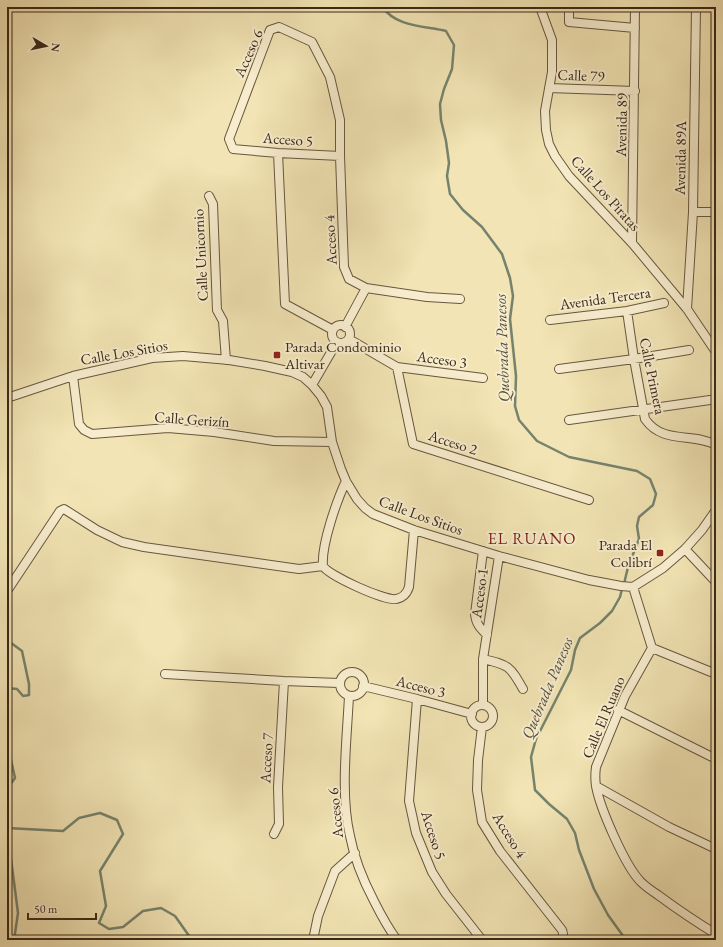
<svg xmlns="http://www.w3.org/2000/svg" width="723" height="947" viewBox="0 0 723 947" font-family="'EB Garamond',serif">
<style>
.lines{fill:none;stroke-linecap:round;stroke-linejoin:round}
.stream{stroke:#75836e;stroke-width:2.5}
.minor-casing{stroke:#67573f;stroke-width:10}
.minor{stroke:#f7edce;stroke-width:8}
.poi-dot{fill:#8f2418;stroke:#f7edce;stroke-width:1.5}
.labels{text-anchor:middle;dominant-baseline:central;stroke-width:4;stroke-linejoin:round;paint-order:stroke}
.street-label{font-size:15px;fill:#392818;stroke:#f7edce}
.poi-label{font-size:15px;fill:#392818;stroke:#f7edce;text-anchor:start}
.water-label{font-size:16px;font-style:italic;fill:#524e3c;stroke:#f7edce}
.neighbourhood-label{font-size:16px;letter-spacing:1px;fill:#7a1f14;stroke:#f7edce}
</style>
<rect width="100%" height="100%" fill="#f2e4b4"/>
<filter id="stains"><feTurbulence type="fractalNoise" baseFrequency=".005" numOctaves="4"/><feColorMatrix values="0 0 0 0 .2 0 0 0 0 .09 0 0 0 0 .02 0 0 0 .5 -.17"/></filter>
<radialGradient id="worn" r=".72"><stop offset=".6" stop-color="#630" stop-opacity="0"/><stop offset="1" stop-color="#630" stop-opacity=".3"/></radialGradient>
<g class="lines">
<path class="stream" d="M383,7C395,27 426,26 446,31L454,45L452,69L444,89L440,104L441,120L446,141L449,163L447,176L450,194L463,210L482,227L502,254L510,278L513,296L510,319L516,376L515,406L519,420L537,441L569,457L637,471L650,479L656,494L653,505L639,517L637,526L639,539L628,567L624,584
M622,589L620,597L612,611L600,623L580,638L575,650L571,670L536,739L531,757L535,790L549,804L567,819L575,833L579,850L594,889L608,915L626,940
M7,640L22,651L29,684V695L23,696L17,689L7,688
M7,758L11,760L15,778L7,789
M7,828L63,831L79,818L100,813L117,820L123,834L100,871L106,906L99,923L109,929L123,927L143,911L161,908L175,916L192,940
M7,828L18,913L14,940"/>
<defs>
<path id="minor" d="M540,7L552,40V72L545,111L546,130L549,144L555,156L569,176L632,243L687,309L716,352
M569,7V22L635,28
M549,88L635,91
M278,153L285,304L333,330
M340,156L278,153L233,149L229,139L270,30L279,27L312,42L330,77L340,120V156L344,267L349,279L366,288L427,297L460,299
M209,196L213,204L217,310L223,321L226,360
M693,212H716
M632,243L635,7
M687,309L693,212L696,7
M627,311L634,359L645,419C663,445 693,432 716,445
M550,320L627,311L664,303
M332 334a9 9 0 1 1 18 0a9 9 0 1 1-18 0Z
M345,327L366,288
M349,339L397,367L413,444L589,500
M397,367L483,378
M559,369L634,359L689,350
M73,376L79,424L84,430L92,434L168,428L214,432L274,441L332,442
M312,385L337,342
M7,399L10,397L73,376L152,358L183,356L229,360L265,366L292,372L303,377L312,385L321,396L327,407L332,442L341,469L346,481L357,499L365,508L373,514L414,530L499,556L589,580L621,586L633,587L663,568L685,549L702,530L716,510
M569,420L710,400
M346,481C337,500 321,545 323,566C329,576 385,601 396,599C403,598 407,593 409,587L414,530
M685,549L716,582
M483,551L475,614C476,624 480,628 487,635
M633,587L652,648L625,696L596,767C595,774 595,779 596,786C600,808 625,866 641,882C646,887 652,891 658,895C677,909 696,922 716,934
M7,591L60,511L64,509L97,530L122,542L144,547L299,569L323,566
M652,648L716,674
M483,659C509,665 510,666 523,689
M340 684a12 12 0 1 1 24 0a12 12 0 1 1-24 0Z
M165,674L284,681L339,683
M363,686L417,699L472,714
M349,696C347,738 340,794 350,836C354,857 364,882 374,901C381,915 388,928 397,940
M417,699L409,801L416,833L432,872L446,894L482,940
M483,705V659L499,556
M471 716a11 11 0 1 1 22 0a11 11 0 1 1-22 0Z
M618,710L716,759
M482,727L478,760L477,790L482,822L500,851L562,930C564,935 563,937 559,940
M596,786L669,827L716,849
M274,834L279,824L278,787L284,681
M313,940L318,916L335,871L355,853"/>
</defs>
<use href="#minor" class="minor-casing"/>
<use href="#minor" class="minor"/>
</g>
<g class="poi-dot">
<rect x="273" y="351" width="8" height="8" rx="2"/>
<rect x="656" y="549" width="8" height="8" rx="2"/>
</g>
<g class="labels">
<g class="street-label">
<text transform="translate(248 53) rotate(-66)">Acceso 6</text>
<text transform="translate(581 75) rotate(2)">Calle 79</text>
<text transform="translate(621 125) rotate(-89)">Avenida 89</text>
<text transform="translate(288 139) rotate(4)">Acceso 5</text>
<text transform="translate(680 158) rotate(-89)">Avenida 89A</text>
<text transform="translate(606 193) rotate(48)">Calle Los Piratas</text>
<text transform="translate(330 240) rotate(-93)">Acceso 4</text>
<text transform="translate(200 255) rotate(-93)">Calle Unicornio</text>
<text transform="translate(605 298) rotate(-8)">Avenida Tercera</text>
<text transform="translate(124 352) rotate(-10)">Calle Los Sitios</text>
<text transform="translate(442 359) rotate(8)">Acceso 3</text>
<text transform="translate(653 376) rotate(78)">Calle Primera</text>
<text transform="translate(192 419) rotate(4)">Calle Gerizín</text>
<text transform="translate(453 442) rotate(18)">Acceso 2</text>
<text transform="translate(421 515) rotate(20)">Calle Los Sitios</text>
<text transform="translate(479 593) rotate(-82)">Acceso 1</text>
<text transform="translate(421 686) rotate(14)">Acceso 3</text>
<text transform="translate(603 717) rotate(-67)">Calle El Ruano</text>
<text transform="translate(266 758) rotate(-87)">Acceso 7</text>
<text transform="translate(335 813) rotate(-96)">Acceso 6</text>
<text transform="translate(434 835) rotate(72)">Acceso 5</text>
<text transform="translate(510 835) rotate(58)">Acceso 4</text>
</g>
<g class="poi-label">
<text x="285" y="346">Parada Condominio<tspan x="285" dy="17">Altivar</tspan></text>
<text x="652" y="544" text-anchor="end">Parada El<tspan x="652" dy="17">Colibrí</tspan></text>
</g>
<g class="water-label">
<text transform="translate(502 348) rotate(-92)">Quebrada Panesos</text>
<text transform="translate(547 688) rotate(-67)">Quebrada Panesos</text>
</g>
<g class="neighbourhood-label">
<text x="532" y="538">EL RUANO</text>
</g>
</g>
<rect width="723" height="947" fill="none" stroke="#f2e4b4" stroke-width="24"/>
<rect x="8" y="8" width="707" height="931" fill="none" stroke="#392818" stroke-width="2"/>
<rect x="12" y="12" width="699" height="923" fill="none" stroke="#392818"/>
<g transform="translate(46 46) rotate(99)" stroke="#f7edce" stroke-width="3" paint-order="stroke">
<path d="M0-3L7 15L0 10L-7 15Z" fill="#392818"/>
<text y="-6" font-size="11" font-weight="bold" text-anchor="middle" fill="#392818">N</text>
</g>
<path d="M28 913v6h68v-6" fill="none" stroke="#392818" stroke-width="2"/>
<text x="34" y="913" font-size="12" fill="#392818" stroke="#f7edce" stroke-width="3" paint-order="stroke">50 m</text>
<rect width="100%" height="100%" filter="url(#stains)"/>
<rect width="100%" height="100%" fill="url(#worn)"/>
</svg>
